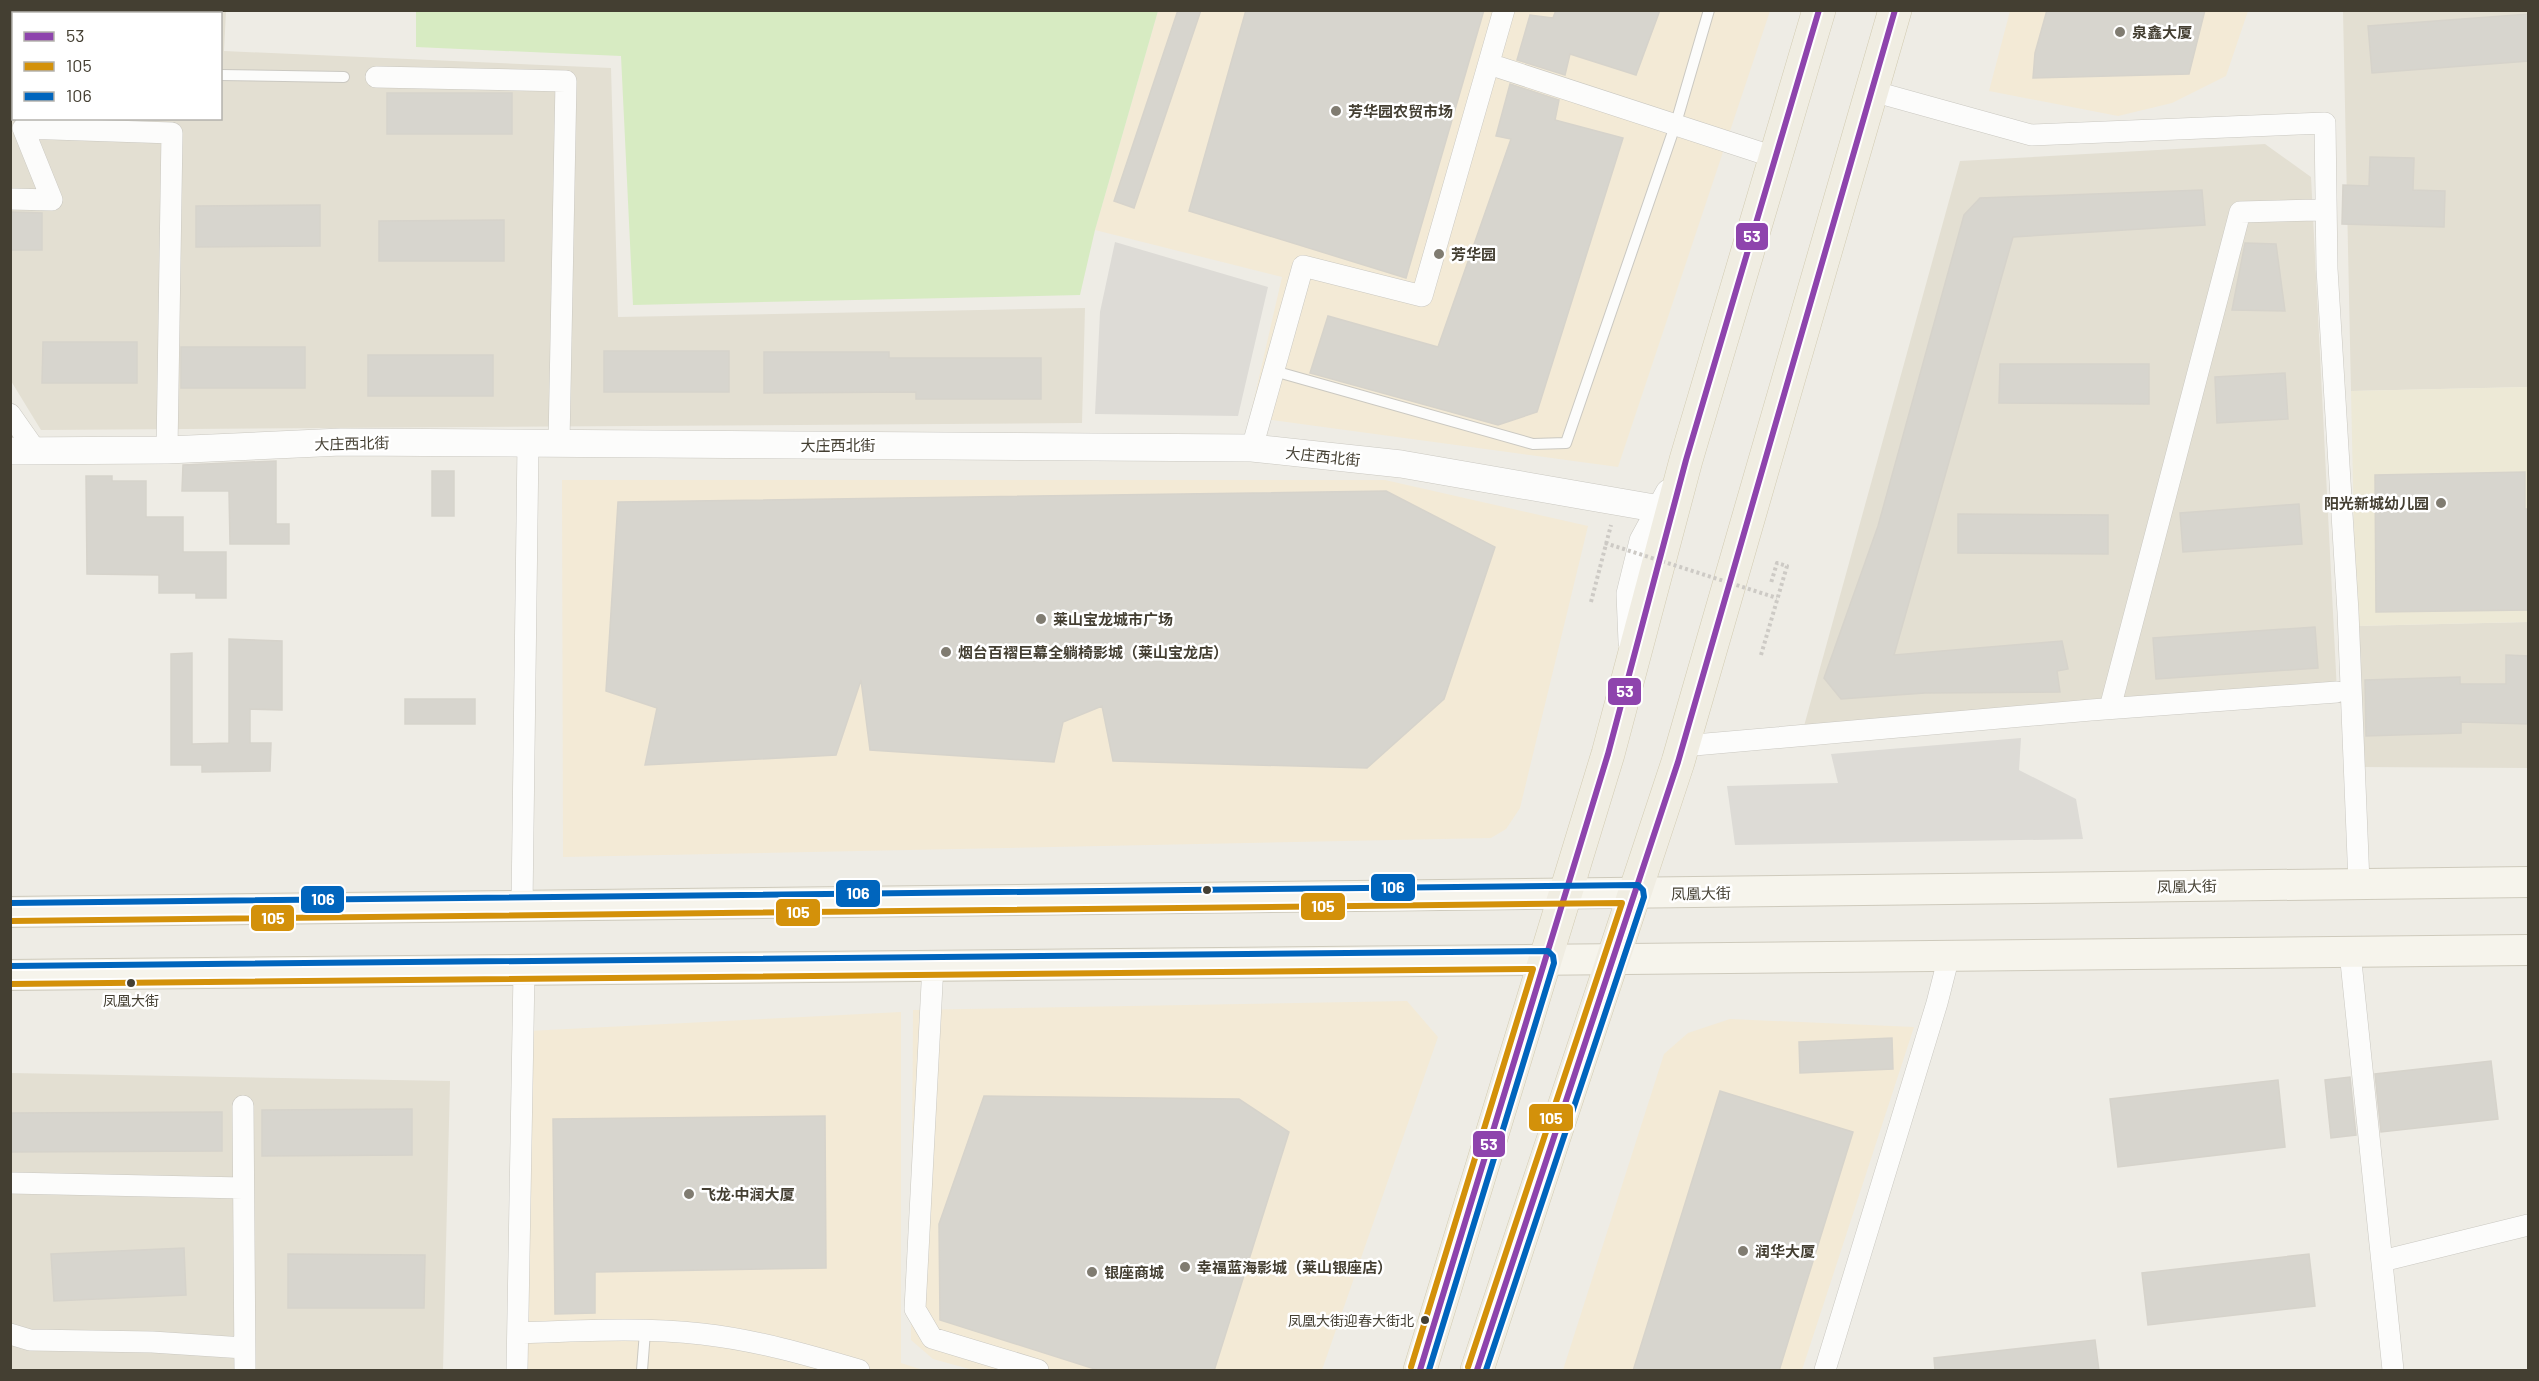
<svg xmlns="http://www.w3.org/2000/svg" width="2539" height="1381" viewBox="0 0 2539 1381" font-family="Barlow,'Noto Sans SC',sans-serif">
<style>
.residential{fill:#e3dfd2;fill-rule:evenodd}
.commercial{fill:#f3ead6}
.education{fill:#ede9d6}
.green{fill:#d7ebc2}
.parking{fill:#dddbd6}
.building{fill:#d7d5ce;stroke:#d6d3cb;stroke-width:1.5}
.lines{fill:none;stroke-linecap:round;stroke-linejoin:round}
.service-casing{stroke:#cac8c1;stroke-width:12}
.minor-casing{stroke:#cac8c1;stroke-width:22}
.tertiary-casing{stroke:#cac8c1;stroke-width:28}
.secondary-casing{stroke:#cecabc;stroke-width:32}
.primary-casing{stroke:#d2cbb1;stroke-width:34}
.path{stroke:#cdcac5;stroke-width:4;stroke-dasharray:3 3;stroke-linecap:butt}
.service{stroke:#fcfcfb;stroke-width:10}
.minor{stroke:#fcfcfb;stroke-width:21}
.tertiary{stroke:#fcfcfb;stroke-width:27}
.secondary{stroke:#f6f4ec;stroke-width:30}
.primary{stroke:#f0ede2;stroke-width:33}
.path-bridge{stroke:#cdcac5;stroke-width:4;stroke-dasharray:3 3;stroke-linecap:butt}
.bus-1-casing{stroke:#fff;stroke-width:10}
.bus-2-casing{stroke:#fff;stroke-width:10}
.bus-3-casing{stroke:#fff;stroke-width:10}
.bus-1{stroke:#8e44ad;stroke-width:6}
.bus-2{stroke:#d3910a;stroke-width:6}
.bus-3{stroke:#0065bd;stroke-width:6}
.poi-dot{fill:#807c71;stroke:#fff;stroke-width:2}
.bus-dot{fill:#443f32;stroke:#fff;stroke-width:2}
.labels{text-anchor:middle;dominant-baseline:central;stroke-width:5;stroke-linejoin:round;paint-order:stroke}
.bus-label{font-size:14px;fill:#443f32;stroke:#fff}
.poi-label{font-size:15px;font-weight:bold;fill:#443f32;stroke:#fff;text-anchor:start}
.street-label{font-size:15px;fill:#443f32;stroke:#fff}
.line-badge{stroke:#fff;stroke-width:2}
.badge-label{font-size:16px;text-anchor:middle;font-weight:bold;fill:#fff}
</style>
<rect width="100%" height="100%" fill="#eeece5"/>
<path class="residential" d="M11,11H226L224,51L611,68L618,317L1085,308L1082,423L41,430L11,381ZM14,14H220V118H14Z
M2343,11H2528V387L2351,391Z
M2265,144L2311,177L2337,692L1801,737L1960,161Z
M2528,622V768L2359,767L2356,626Z
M11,1073L450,1081L443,1370H11Z"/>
<path class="commercial" d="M1158,11H1770L1618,467L1250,417L1282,277L1095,230Z
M2010,11H2248L2226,76L2172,103L2118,116L1989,91Z
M562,480H1385L1588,526L1520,808L1506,829L1491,838L563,857Z
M1407,1001L1438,1037L1322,1370H973L933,1359L911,1340L913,1010Z
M901,1012V1363L923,1370H526L528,1031Z
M1730,1019L1914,1027L1802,1370H1563L1664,1054L1688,1033Z"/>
<path class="education" d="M2528,387V622L2356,626L2351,391Z"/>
<path class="green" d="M416,11V10L1158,11L1095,230L1080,295L633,305L621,56L416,47Z"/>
<path class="parking" d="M1115,242L1268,287L1238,416L1095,414L1100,312Z
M2021,738L2019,770L2076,799L2083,839L1735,845L1727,786L1838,783L1831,754Z"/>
<path class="building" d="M1178,10H1201L1134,208L1114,201Z
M1246,10H1484L1406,278L1189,211Z
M1556,10H1660L1636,75L1570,54L1565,75L1517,60L1530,15L1553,18Z
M2047,10H2205L2189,74L2033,78L2035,53Z
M2529,14V61L2372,73L2368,26Z
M1510,84L1559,100L1555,120L1623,138L1537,412L1498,425L1310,373L1328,316L1438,347L1511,139L1496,136Z
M387,93H512V134H387Z
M2370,157L2414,158L2413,190L2445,191L2444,227L2342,224L2343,185L2369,186Z
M2202,190L2205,225L2013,237L1894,655L2062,641L2068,669L2057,671L2060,692L1925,693L1841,699L1824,678L1878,526L1964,215L1980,198Z
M320,205V246L196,247V206Z
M10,212L42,213V250H10Z
M504,220V261H379V221Z
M2245,243L2276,244L2285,311L2232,310Z
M43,342H137V383H42Z
M181,347H305V388H181Z
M604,351H729V392H604Z
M764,352H889V358H1041V399H916V392L764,393Z
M368,355H493V396H368Z
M2000,364H2149V404L1999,403Z
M2285,373L2288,419L2217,423L2215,377Z
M276,461V524H289V544H230L229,491H182L183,465Z
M432,471H454V516H432Z
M2525,472V509H2529V610L2376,612L2375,475Z
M86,476H112V481H146V517H183V552H226V598H196V593H159V575L87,574Z
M1386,491L1495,547L1444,699L1367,768L1113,761L1102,706L1063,722L1054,762L870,750L861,680L836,755L645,765L657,708L606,691L618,502Z
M2299,504L2302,544L2183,552L2180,513Z
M1958,514L2108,515V554L1958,553Z
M2315,627L2318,668L2156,679L2153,638Z
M229,639L282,641V710L250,709V743H271L270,771L202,772V765H171V654L192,653V744L229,743Z
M2506,655L2529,656V724L2461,722V733L2366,736L2365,680L2460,677V684H2506Z
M405,699H475V724H405Z
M1892,1038L1893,1069L1800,1073L1799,1042Z
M2491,1061L2498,1119L2381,1132L2375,1074Z
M2350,1077L2356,1135L2331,1138L2325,1080Z
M2278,1080L2285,1147L2118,1167L2110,1099Z
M1720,1091L1853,1132L1779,1371H1633Z
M984,1096L1239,1099L1289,1132L1214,1371H1101L940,1320L939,1224Z
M412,1109V1155L262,1156V1110Z
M222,1112V1151L10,1152V1113Z
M825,1116L826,1268L595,1272V1313L555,1314L553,1119Z
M184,1248L186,1295L54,1301L51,1254Z
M288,1254L425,1255L424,1308H288Z
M2309,1254L2315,1306L2148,1325L2142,1273Z
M2095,1340L2099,1371H1935L1934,1358Z"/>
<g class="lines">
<defs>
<path id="service" d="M220,75L344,77
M1274,371L1533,444L1566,443L1676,123L1709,10
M642,1370L645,1332"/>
<path id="minor" d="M1489,64L1774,157
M376,77L566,81L559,443
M1872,91L2031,135L2325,123L2327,269L2348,612L2359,883
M10,199L52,200L23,128L172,133L167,450
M10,414L36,451
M1252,448L1303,266L1422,296L1504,10
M2110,708L2240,212L2317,210
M1683,746L2091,710L2337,692
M522,906L528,444
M2350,952L2393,1370
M933,965L915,1309L932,1338L1038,1370
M243,1106L245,1370
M10,1183L243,1188
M2382,1261L2528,1225
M518,1333C579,1331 641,1327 702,1334C756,1340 808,1355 859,1370
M10,1334L30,1340L152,1342L244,1348
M517,1370L524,972
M1825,1370L1937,1003L1949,956"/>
<path id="tertiary" d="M10,451L167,450L341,442L1252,448L1401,464L1660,509
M1632,642L1630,594L1643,541L1669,493"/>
<path id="secondary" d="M10,912L2528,882
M10,975L2528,950"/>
<path id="primary" d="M1420,1370L1608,754L1686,460L1819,10
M1477,1370L1678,762L1895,10"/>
</defs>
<use href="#service" class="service-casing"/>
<use href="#minor" class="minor-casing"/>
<use href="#tertiary" class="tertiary-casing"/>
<use href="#secondary" class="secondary-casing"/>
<use href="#primary" class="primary-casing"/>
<path class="path" d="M1591,602L1611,525
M1761,655L1787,566L1777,563L1771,583"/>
<use href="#service" class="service"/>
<use href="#minor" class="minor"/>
<use href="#tertiary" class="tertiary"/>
<use href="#secondary" class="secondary"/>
<use href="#primary" class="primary"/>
<path class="path-bridge" d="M1605,543L1777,598"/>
<defs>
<path id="bus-1" d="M1420,1370L1608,754L1686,460L1819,10
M1477,1370L1678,762L1895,10"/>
<path id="bus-2" d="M10,921L1622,903L1468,1367
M10,984L1533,969L1411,1367"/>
<path id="bus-3" d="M10,903L1638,885L1643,890L1644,897L1486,1370
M10,966L1548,951L1553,956L1554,963L1429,1370"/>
</defs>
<use href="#bus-1" class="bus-1-casing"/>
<use href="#bus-2" class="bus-2-casing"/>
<use href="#bus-3" class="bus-3-casing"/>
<use href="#bus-1" class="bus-1"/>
<use href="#bus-2" class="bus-2"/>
<use href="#bus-3" class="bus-3"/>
</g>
<g class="poi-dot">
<circle cx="2120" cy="32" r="6"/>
<circle cx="1336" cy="111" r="6"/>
<circle cx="1439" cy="254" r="6"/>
<circle cx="2441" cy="503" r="6"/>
<circle cx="1041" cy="619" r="6"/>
<circle cx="946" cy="652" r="6"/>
<circle cx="689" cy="1194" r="6"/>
<circle cx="1743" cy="1251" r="6"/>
<circle cx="1185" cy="1267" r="6"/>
<circle cx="1092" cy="1272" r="6"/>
</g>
<g class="bus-dot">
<circle cx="1207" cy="890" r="5"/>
<circle cx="131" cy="983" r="5"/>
<circle cx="1425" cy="1320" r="5"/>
</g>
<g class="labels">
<g class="bus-label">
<text x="131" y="1000">凤凰大街</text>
<text x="1414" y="1320" text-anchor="end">凤凰大街迎春大街北</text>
</g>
<g class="poi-label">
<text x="2132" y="32">泉鑫大厦</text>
<text x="1348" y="111">芳华园农贸市场</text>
<text x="1451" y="254">芳华园</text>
<text x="2429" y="503" text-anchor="end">阳光新城幼儿园</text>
<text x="1053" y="619">莱山宝龙城市广场</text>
<text x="958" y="652">烟台百褶巨幕全躺椅影城（莱山宝龙店）</text>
<text x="701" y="1194">飞龙·中润大厦</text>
<text x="1755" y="1251">润华大厦</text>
<text x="1197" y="1267">幸福蓝海影城（莱山银座店）</text>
<text x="1104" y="1272">银座商城</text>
</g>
<g class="street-label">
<text transform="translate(352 443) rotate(-1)">大庄西北街</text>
<text x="838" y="445">大庄西北街</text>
<text transform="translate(1323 456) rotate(6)">大庄西北街</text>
<text transform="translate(2187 886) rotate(-1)">凤凰大街</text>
<text transform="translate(1701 893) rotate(-1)">凤凰大街</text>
</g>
</g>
<g class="line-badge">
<rect x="1735" y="222" width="34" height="29" rx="6" fill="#8e44ad"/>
<rect x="1607" y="677" width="35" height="29" rx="6" fill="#8e44ad"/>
<rect x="1370" y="873" width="46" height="29" rx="6" fill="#0065bd"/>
<rect x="835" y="879" width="46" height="29" rx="6" fill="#0065bd"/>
<rect x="300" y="885" width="45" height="29" rx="6" fill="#0065bd"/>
<rect x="1300" y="892" width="46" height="29" rx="6" fill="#d3910a"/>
<rect x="775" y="898" width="46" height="29" rx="6" fill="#d3910a"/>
<rect x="250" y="904" width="45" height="28" rx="6" fill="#d3910a"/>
<rect x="1528" y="1103" width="46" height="29" rx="6" fill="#d3910a"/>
<rect x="1472" y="1130" width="34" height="28" rx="6" fill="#8e44ad"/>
</g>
<g class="badge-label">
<text x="1752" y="242">53</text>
<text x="1625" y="697">53</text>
<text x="1393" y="893">106</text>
<text x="858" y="899">106</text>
<text x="323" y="905">106</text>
<text x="1323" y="912">105</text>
<text x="798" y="918">105</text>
<text x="273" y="924">105</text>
<text x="1551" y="1124">105</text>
<text x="1489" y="1150">53</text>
</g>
<rect width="2539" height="1381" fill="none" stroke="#443f32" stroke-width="24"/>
<rect x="12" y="12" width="210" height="108" fill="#ffffff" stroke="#b4b2ad" stroke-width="1.5"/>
<rect x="24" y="32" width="30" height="9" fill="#8e44ad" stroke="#b4b2ad" stroke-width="1.5"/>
<text x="66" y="42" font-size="18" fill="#443f32">53</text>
<rect x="24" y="62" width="30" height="9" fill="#d3910a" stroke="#b4b2ad" stroke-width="1.5"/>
<text x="66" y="72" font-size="18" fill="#443f32">105</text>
<rect x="24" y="92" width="30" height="9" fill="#0065bd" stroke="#b4b2ad" stroke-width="1.5"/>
<text x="66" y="102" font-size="18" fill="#443f32">106</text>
</svg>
